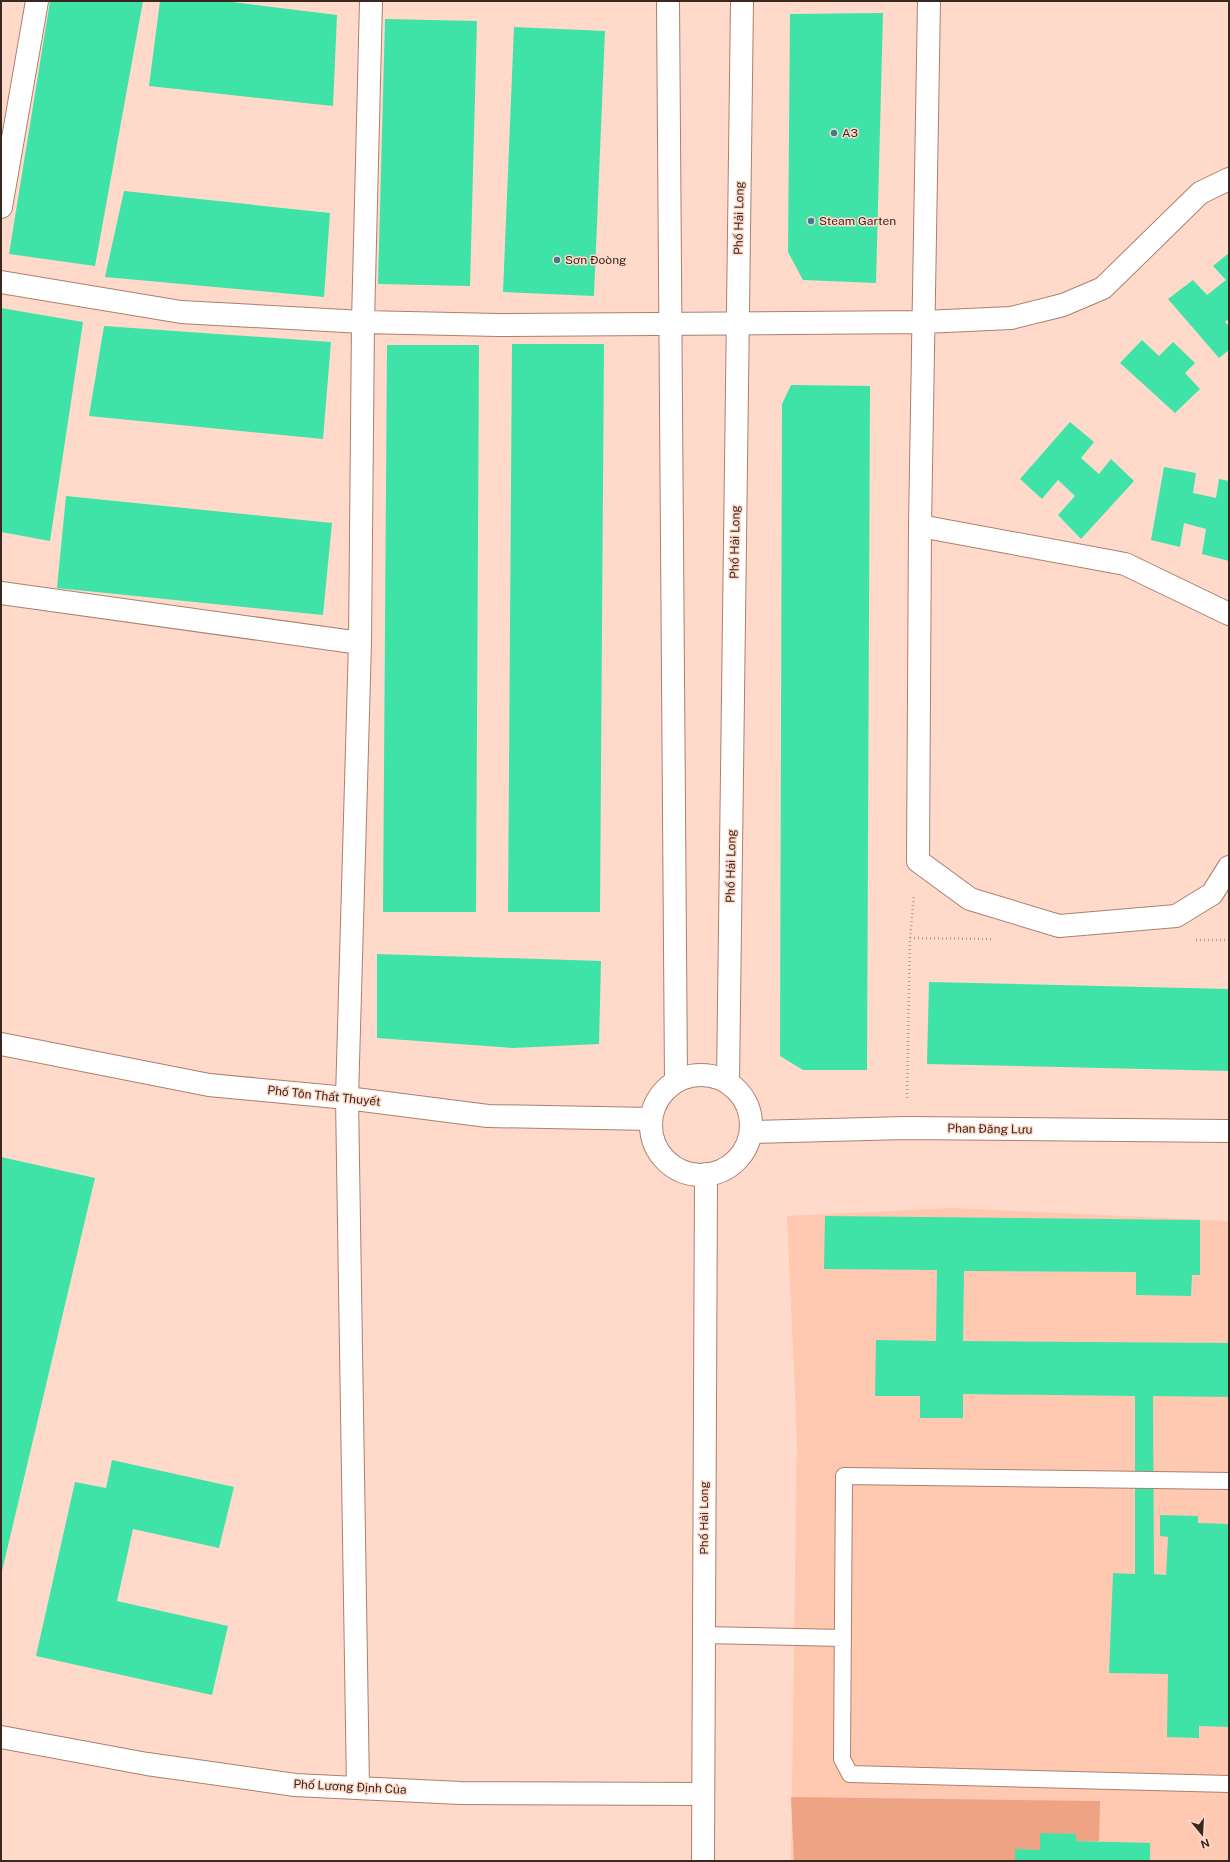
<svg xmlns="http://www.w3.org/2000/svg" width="1230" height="1862" viewBox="0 0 1230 1862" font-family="'Public Sans',sans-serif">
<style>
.built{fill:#ffc8b1}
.green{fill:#eea484}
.building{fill:#3fe3a8}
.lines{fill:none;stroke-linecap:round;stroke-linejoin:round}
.lane-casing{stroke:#aa806d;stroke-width:18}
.street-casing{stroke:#aa806d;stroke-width:24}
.secondary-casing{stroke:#aa806d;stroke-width:24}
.path{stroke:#be9e91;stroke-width:2.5;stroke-dasharray:1 3;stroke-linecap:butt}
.lane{stroke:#fff;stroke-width:16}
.street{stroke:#fff;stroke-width:22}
.secondary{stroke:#fff;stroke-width:22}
.poi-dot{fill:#3f7c93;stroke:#ffd9c9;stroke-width:1.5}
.labels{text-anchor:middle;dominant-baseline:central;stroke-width:3;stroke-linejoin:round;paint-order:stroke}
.poi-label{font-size:12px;fill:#392720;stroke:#ffd9c9;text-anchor:start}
.street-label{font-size:12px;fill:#392720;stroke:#ffd9c9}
</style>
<rect width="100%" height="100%" fill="#ffd9c9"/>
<path class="built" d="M952,1208L1229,1221V1861H791L797,1438L787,1216Z"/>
<path class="green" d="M791,1797L1100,1801L1099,1841H1076L1040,1850L1015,1849V1861H794Z"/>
<path class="building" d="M50,1H143L95,266L9,254Z
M160,1H224L337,15L333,106L149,86Z
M883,13L876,283L803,280L788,252L790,14Z
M385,19L477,21L470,286L378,284Z
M514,27L605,31L594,296L503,292Z
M124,191L330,213L324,297L105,277Z
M1229,253V319L1225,322L1229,326V350L1219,358L1168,299L1193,280L1207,295L1226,280L1213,266Z
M1,308L83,322L50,541L1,532Z
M104,326L331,342L323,439L89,416Z
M1142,340L1159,356L1173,342L1195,363L1185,373L1200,389L1175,413L1120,363Z
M512,344H604L600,912H508Z
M387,345H479L476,912H383Z
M791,385L870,386L867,1070H803L780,1056L782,404Z
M1070,422L1094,442L1081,458L1099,474L1111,459L1134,481L1081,539L1058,515L1075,496L1058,480L1042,499L1020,479Z
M1164,467L1196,473L1193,493L1216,498L1219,479L1229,481V561L1202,554L1206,529L1184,523L1180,547L1151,540Z
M66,496L332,523L323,615L57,588Z
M377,954L601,961L599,1044L513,1048L377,1038Z
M929,982L1229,989V1071L927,1064Z
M1,1157L95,1178L2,1571H1Z
M825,1216L1200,1220V1275H1192L1191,1296L1136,1295V1272L964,1271L963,1341L1229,1343V1397L1153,1396L1154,1574L1166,1575L1168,1537L1160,1536V1515L1198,1516V1523L1229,1524V1727L1199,1726V1738L1167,1737L1168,1674L1109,1673L1113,1573L1135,1574V1396L963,1394V1418H920V1396H875L876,1340L936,1341L937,1270L824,1269Z
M112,1460L234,1487L219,1548L133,1529L117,1601L228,1626L212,1695L36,1656L75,1482L106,1488Z
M1040,1833L1076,1834V1841L1150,1843V1861H1015V1849L1040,1850Z"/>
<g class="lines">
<defs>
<path id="lane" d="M1229,1481L844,1476L842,1759L850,1774L1229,1784
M703,1635L843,1638"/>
<path id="street" d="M929,1L920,526L918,861L970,899L1059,926L1176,916L1212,894L1229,867
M1,207L37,1
M1,282L181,312L363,322L498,325L924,322L1011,318L1063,305L1103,288L1200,193L1229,179
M920,526L1125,564L1229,614
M1,593L360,643
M1,1044L209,1085L347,1098L488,1116L651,1119
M751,1132L906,1128L1229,1131
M1,1737L147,1764L295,1785L460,1793L703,1794
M358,1788L347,1098L360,643L363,322L371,1"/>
<path id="secondary" d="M668,1L676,1081
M651 1125a50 50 0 1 1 100 0a50 50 0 1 1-100 0Z
M728,1082L742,1
M703,1861L706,1174"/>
</defs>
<use href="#lane" class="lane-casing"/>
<use href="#street" class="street-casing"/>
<use href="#secondary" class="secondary-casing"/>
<path class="path" d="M910,938L993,939
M1196,940H1229
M907,1098L910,938L914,895"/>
<use href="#lane" class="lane"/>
<use href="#street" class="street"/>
<use href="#secondary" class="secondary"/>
</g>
<g class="poi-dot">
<circle cx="834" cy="133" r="4"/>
<circle cx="811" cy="221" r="4"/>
<circle cx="557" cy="260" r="4"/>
</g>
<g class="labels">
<g class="poi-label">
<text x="842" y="133">A3</text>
<text x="819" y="221">Steam Garten</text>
<text x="565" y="260">Sơn Đoòng</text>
</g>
<g class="street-label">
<text transform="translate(739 218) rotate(-89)">Phố Hải Long</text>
<text transform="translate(735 542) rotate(-89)">Phố Hải Long</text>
<text transform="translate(731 866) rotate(-89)">Phố Hải Long</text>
<text transform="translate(324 1096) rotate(6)">Phố Tôn Thất Thuyết</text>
<text transform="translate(990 1129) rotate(1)">Phan Đăng Lưu</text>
<text transform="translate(704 1518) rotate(-90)">Phố Hải Long</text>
<text transform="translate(350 1787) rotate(3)">Phố Lương Định Của</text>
</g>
</g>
<rect width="1230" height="1862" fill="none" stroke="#392720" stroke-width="4"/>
<g transform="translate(1202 1834) rotate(162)" stroke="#ffd9c9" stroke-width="3" paint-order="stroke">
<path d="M0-3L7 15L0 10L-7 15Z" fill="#392720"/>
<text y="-6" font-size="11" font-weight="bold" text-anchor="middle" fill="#392720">N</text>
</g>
</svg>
